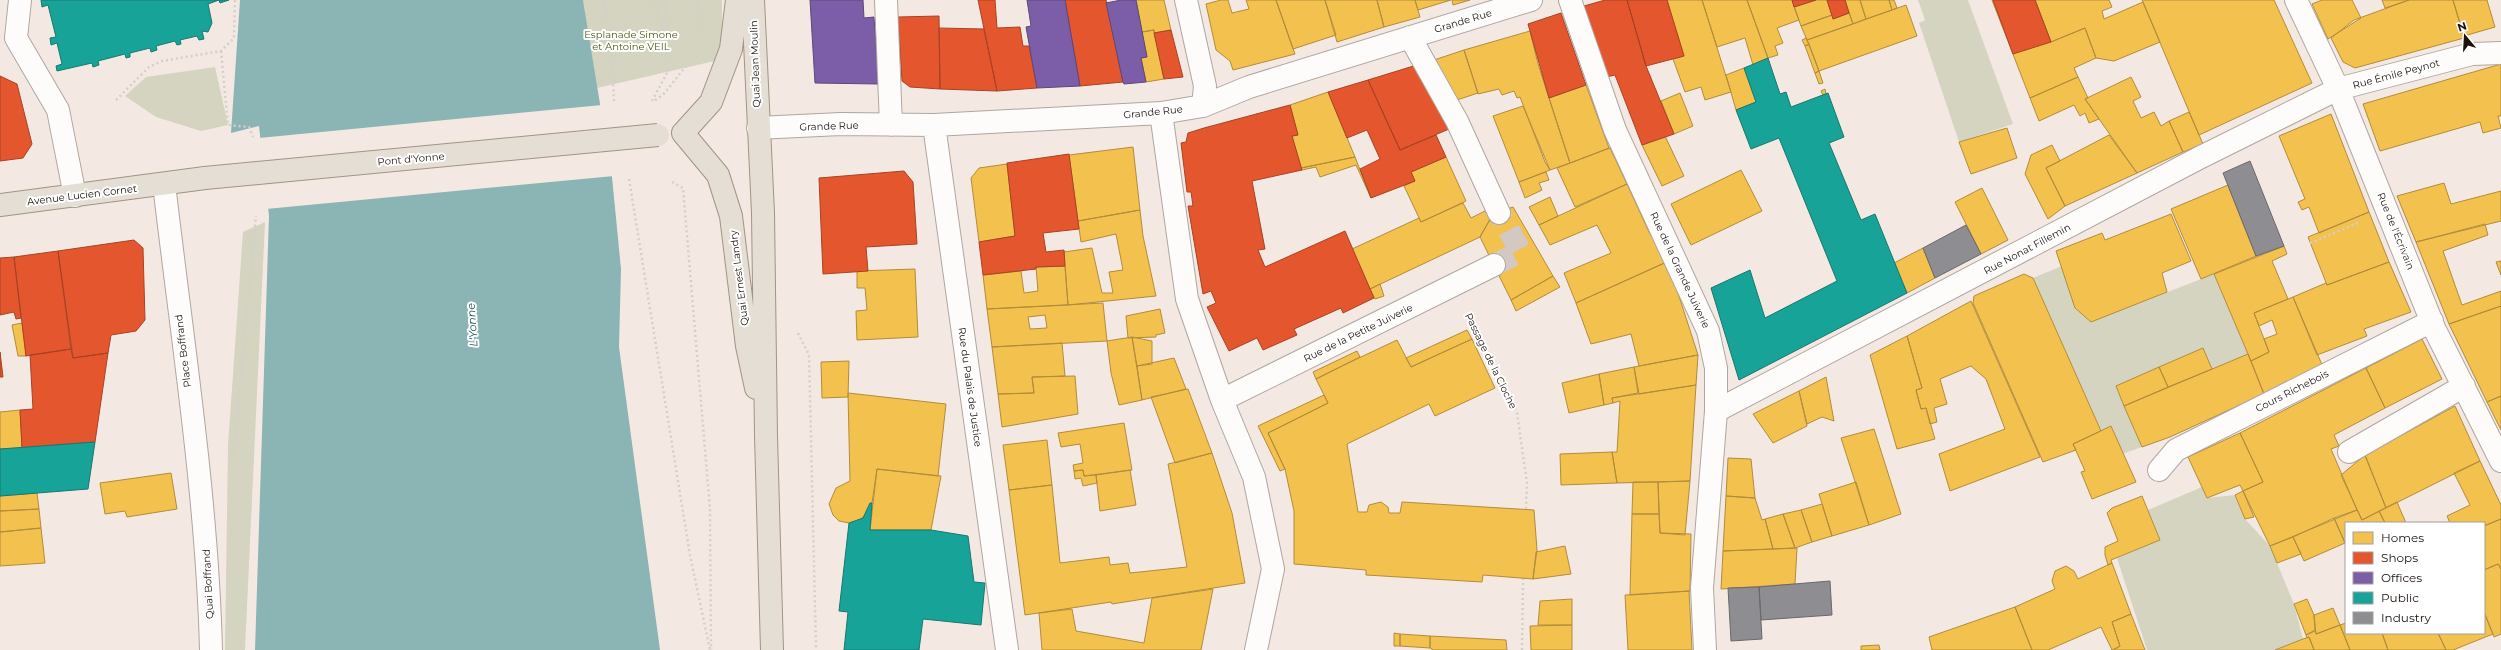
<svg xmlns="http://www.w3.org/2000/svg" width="2501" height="650" viewBox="0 0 2501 650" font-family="Montserrat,sans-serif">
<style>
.green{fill:#d4d4c0}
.water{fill:#8bb4b4}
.pier{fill:#f4e9e2}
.homes{fill:#f2c14e;stroke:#b28c3a;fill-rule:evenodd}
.shops{fill:#e4572e;stroke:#a84224}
.offices{fill:#7b5ea7;stroke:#5e4779}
.public{fill:#17a398;stroke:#18786e}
.industry{fill:#8d8d92;stroke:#6b686a}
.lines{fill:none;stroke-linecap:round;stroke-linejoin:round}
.minor-tunnel{stroke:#d3c9c2;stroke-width:22;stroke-dasharray:22 11;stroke-linecap:butt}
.minor-casing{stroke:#afa6a0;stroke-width:24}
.major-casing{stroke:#a19483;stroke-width:24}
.path{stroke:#d2cfcc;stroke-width:2.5;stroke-dasharray:2 3;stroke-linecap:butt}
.minor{stroke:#fdfcfb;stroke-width:22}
.major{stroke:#e4ded5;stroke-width:22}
.major-bridge-casing{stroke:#a19483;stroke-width:24;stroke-linecap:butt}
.major-bridge{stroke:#e4ded5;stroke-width:22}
.labels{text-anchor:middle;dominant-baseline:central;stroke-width:4;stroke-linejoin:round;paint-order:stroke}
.street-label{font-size:10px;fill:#1b120d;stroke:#fff}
.park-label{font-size:10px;fill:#4b5a12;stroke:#fff}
.water-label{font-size:11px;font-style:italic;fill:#154e51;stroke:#fff}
</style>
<rect width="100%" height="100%" fill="#f4e9e2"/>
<path class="green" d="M583,0H722V52L719,60L597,88Z
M1918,0H1968L2013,124L1959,142L1919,23L1925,20Z
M215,67L228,125L201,131L156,117L125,96L146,77Z
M265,222L245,650H225L228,445L243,232Z
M2062,266L2075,308L2091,322L2214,274L2248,354L2212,369L2203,348L2159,367L2124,406L2142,447L2122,454L2111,426L2101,431L2033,278Z
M2202,487L2207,498L2235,495L2245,519L2270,546L2294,604L2303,639L2275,650H2147L2117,558L2160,540L2148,510Z"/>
<path class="water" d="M240,0H583L612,177L621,269L619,347L660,650H255L269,216L259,126L231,133Z"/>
<path class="pier" d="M602,105L614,176L266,209L259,138Z"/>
<path class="homes" d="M1136,0H1164L1171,30L1154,33V30L1142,32Z
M1221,0H1228L1232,13L1249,9L1246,0H1276L1295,54L1233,70L1230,61L1216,50L1206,4Z
M1276,0H1325L1336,35L1293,49Z
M1325,0H1377L1384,27L1337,42Z
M1377,0H1415L1420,17L1384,27Z
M1415,0H1451L1418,10Z
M1452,0H1470L1453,5Z
M1667,0H1702L1731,92L1705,100L1701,87L1685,92L1673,59L1684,56Z
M1702,0H1747L1768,58L1753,65L1745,38L1717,47Z
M1747,0H1792L1799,20L1777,28L1783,43L1775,46L1778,55L1768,58Z
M1816,0H1827L1832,15L1801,26L1794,7Z
M1845,0H1860L1866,19L1853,24Z
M1860,0H1889L1892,10L1866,19Z
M1889,0H1894L1897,8L1892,10Z
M1992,0H2035L2051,42L2085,28L2096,58L2074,68L2078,77L2030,98Z
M2035,0H2109L2112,7L2102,11L2104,19L2143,2L2160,42L2114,61L2096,58L2085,28L2051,42Z
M2142,0H2274L2312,83L2199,135Z
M2322,0H2352L2361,18L2328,39L2312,4Z
M2382,0H2409L2385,8Z
M2409,0H2453L2464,38L2355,68L2343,62L2331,38L2354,20Z
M2453,0H2487L2495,27L2464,36Z
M1906,5L1917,36L1819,71L1807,40Z
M1849,13L1853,24L1807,40L1801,26L1832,15L1833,19Z
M1154,30L1164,79L1146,82L1141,58L1147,57L1142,32Z
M1530,31L1538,64L1570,163L1550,170L1545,162L1520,97L1517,98L1514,91L1502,95L1499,89L1478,94L1464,50Z
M1806,38L1809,44L1805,46L1802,40Z
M1809,44L1819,71L1815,73L1805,46Z
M1464,50L1478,93L1457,100L1434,60Z
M2501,64V116H2498L2501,128L2483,133L2480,122L2380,151L2363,104Z
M1744,68L1756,102L1736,110L1726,75Z
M1819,71L1823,83L1819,84L1815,73Z
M2078,77L2088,98L2085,99L2099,119L2089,123L2085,113L2080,116L2074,105L2039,121L2030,98Z
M2131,77L2141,97L2133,101L2141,118L2154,112L2161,126L2169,121L2183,152L2137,173L2085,99Z
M1586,85L1609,148L1570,163L1549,98Z
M1825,89L1826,94L1823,95L1821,91Z
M1328,92L1355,157L1301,168L1292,136L1298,135L1290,105Z
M1680,93L1693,126L1674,134L1661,101Z
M1523,106L1550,170L1519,182L1493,116Z
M2189,112L2203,144L2183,152L2169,121Z
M2331,114L2369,212L2319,233L2309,207L2302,210L2298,202L2305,199L2279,136Z
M2007,128L2017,158L1971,174L1959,142Z
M2109,135L2137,173L2065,206L2046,168Z
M1665,136L1684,176L1662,186L1642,145Z
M2052,145L2060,161L2046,168L2065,206L2048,219L2025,174L2031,155Z
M1133,147L1140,210L1078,221L1069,155Z
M1610,148L1627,184L1575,207L1557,168Z
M1355,157L1371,198L1356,165L1320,177L1316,167L1302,170L1301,168Z
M1446,157L1466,201L1421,222L1404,186L1415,181L1411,172Z
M1007,164L1015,236L979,242L971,178L979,168Z
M1741,170L1762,211L1691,245L1671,204Z
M1546,172L1549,180L1539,183L1542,190L1525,198L1519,182Z
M2444,183L2451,204L2501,191V221L2416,242L2397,196Z
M1627,184L1649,232L1667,262L1576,303L1564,273L1611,253L1597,225L1550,245L1539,225Z
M2228,185L2256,256L2201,279L2171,209Z
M1982,188L2008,240L1981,254L1955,202Z
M1550,197L1558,216L1539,225L1529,207Z
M1463,203L1471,218L1491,208L1493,214L1480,237L1370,289L1352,249L1419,218L1421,222Z
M1513,207L1553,276L1511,300L1480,237L1493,214Z
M1140,210L1143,236L1156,296L1068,305L1064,252L1092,248L1102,293H1113L1109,272L1123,270L1116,234L1081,242L1078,221Z
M2369,212L2389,262L2327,285L2308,237Z
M2171,214L2191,261L2162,273L2167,292L2091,322L2075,308L2056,251L2102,233L2105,240Z
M2485,224L2488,235L2443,251L2462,305L2501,291V306L2449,324L2416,242Z
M2284,246L2287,254L2272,261L2288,299L2254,313L2269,352L2251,361L2214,274Z
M1923,248L1935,278L1907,293L1894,263Z
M2501,261V275L2496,262Z
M2389,262L2411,312L2364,329L2367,336L2317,355L2293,297L2326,283L2327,285Z
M1664,263L1677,290L1698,355L1639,366L1631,334L1591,344L1576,303Z
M1065,266L1068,305L987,309L983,275L1021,271L1024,293L1038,291L1036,267Z
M915,269L918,337L857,340L856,311L867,310L865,288H857V271Z
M2024,274L2033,278L2101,431L2073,444L2076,450L2043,462L1973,303L1974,296Z
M1553,276L1560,287L1516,311L1511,300Z
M1380,284L1384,296L1375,299L1370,289Z
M2293,297L2323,367L2264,394L2251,361L2269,352L2264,339L2277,334L2272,320L2259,326L2254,313Z
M1971,301L2040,457L1950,491L1939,454L2005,429L1986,379L1971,366L1940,379L1947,404L1934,408L1937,422L1930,424L1926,408L1921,409L1916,390L1922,388L1907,336Z
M1103,303L1107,341L992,347L987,309ZM1045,315L1047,328L1030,329L1028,317Z
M2501,306V396L2487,402L2449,324Z
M1160,309L1165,333L1156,335V337L1128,338L1126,316Z
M22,323L26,356H18L12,325Z
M1467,330L1472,339L1411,367L1406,358Z
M1907,336L1922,388L1916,390L1921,409L1926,408L1935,439L1897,449L1870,355Z
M1132,337L1152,341V364L1137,366Z
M1132,337L1142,400L1119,405L1111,373L1107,341Z
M1472,339L1495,388L1435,416L1429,404L1347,444L1358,512H1367L1369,505L1381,502L1388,507L1389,513H1400L1402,502L1534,510L1537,550L1533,579L1483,575L1482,582L1366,575V570L1294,564V511L1285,469L1268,433L1328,403L1316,379L1344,365L1397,340L1411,367Z
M2422,339L2442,379L2385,408L2366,368Z
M1062,343L1065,376L1032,377L1034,393L998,394L992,347Z
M2203,348L2212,369L2168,387L2159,367Z
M1357,351L1360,357L1316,379L1313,372Z
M2248,354L2264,394L2170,437L2142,447L2124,406Z
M1698,355L1696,385L1639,394L1634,367Z
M1174,358L1186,389L1142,400L1137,366Z
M849,361L848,397L822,398L821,362Z
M1634,367L1638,393L1612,398L1613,403L1604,405L1599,374Z
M2159,367L2168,387L2124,406L2116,386Z
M2366,368L2385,408L2334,435L2339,446L2331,449L2357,510L2270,546L2243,491L2263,482L2240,433Z
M1599,374L1604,405L1569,413L1562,383Z
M1075,376L1078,414L1002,427L998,394L1034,393L1032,377Z
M1826,377L1834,421L1822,417L1807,424L1799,391Z
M1696,385L1690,481L1617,483L1612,452H1617L1620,401L1613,403L1612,398Z
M1188,389L1212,453L1175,463L1151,397Z
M1799,391L1807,426L1773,443L1753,414Z
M848,393L946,404L938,476L877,469L872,503L868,512L860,520L849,523L839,521L833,515L829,504L836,488L850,481Z
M1324,395L1328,403L1268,433L1285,469L1280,471L1258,426Z
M2501,396V430L2487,402Z
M2455,406L2480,461L2386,508L2365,455Z
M20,410L22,448L0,449V412Z
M1124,423L1132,470L1084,476L1083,470L1074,471L1073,465L1083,463L1080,444L1061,447L1058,433Z
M2111,426L2136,482L2092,499L2081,472L2085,471L2073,444Z
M1874,429L1901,514L1869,525L1841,438Z
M2240,433L2263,482L2243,491L2240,485L2207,498L2188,457Z
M1047,440L1052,485L1009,490L1003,445Z
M1612,452L1617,483L1561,485L1560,454Z
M1212,453L1232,513L1245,583L1112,604L1111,602L1025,615L1009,490L1052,485L1060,563L1109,557L1110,565L1128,563L1130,573L1187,567L1168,464Z
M2365,455L2386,508L2362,520L2341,475Z
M1728,458L1751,459L1755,498L1726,496Z
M2480,461L2501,505V519L2484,526V523H2450L2447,516L2470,505L2454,473Z
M877,469L941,476L931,530H870Z
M1083,470L1084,476L1096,475L1097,483L1083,486L1081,478L1075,479L1074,471Z
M1130,470L1136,505L1100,511L1096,475Z
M171,473L177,509L127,517L125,511L105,514L100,483Z
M1690,481L1685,535L1660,533L1658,482Z
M1633,482H1658L1659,514H1632Z
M1856,482L1869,525L1832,536L1819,494Z
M2243,491L2254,517L2245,519L2235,495Z
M37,493L39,509L0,511V496Z
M1726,496L1755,498L1762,520L1765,519L1773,549L1723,551Z
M2142,496L2160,540L2111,560L2112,563L2108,565L2105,555V547L2118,541L2107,513L2112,508Z
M2397,502L2406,523H2385L2379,511Z
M1822,504L1832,536L1812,542L1801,510Z
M39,509L41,528L0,532V511Z
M1801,510L1812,542L1795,548L1783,514Z
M2357,510L2362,520L2379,511L2385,523H2346V545L2334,518Z
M1632,514H1659L1660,533L1691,534L1690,591L1630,595Z
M1783,514L1795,548L1773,549L1765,519Z
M2334,518L2345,543L2304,561L2293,537Z
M2501,519V569L2498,564L2484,570V526Z
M41,528L45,563L0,566V532Z
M2293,537L2301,554L2277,563L2270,546Z
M1565,546L1571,574L1533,579L1536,552Z
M1797,548L1795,584L1721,589L1723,551Z
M2112,563L2131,614L2112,622L2120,646L2112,650L2101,627L2048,650H2032L2015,607L2055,589L2052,581L2055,571L2066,566L2074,571L2078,579Z
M2498,564L2501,569V634L2494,637L2484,612V570Z
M1213,589L1201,650H1042L1039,613L1072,609L1076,631L1144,643L1152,598Z
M1689,591L1692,650H1628L1625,595Z
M1572,599V625H1538L1540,601Z
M2307,599L2314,615L2315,630L2306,635L2294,604Z
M2015,607L2032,650H1932L1929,637Z
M2333,608L2340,625L2316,634L2314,615Z
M2484,612L2493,634L2453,650H2446L2438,633H2484Z
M2131,614L2145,650H2114L2120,646L2112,622Z
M2346,623V633H2382L2388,650H2350L2340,625Z
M1572,625V650H1531L1530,626Z
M2340,625L2350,650H2314L2309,637L2307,638L2306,635L2315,631L2316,634Z
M1394,633L1400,634V646H1394Z
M2382,633H2438L2446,650H2388Z
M1400,634L1430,636V648L1400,646Z
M1430,636L1506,640L1507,650H1433L1430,648Z
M2309,637L2314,650H2275L2303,639Z
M1879,645L1880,650H1861V646Z"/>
<path class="shops" d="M978,0H995L997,28L1020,27L1023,46H1029L1037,88L997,91Z
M1065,0H1106L1123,82L1080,86Z
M1605,0H1627L1646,66L1674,134L1642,145L1615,75L1606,77L1584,6Z
M1627,0H1667L1684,56L1646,66Z
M1792,0H1816L1794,7Z
M1827,0H1845L1849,13L1833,19Z
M1993,0H2035L2051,42L2013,54Z
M1561,13L1586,85L1549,98L1528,24Z
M939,16L940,89L910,87L902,81L898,17Z
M939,28L984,29L997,91L940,89Z
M1171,30L1183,77L1164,79L1154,33Z
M1420,64L1449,129L1400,150L1368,80Z
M0,76L17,84L32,144L23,158L0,161Z
M1368,80L1400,150L1436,135L1446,157L1411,172L1415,181L1371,198L1360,169L1380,159L1367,130L1347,138L1328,92Z
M1290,105L1298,135L1292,136L1302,170L1252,181L1265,249L1258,250L1265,267L1345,231L1374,298L1343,313L1341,308L1294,329L1297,335L1263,350L1257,338L1229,351L1207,307L1216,303L1211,291L1203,294L1188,206H1193L1191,192H1187L1181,143L1186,142L1188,133L1204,128Z
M1069,154L1079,229L1043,233L1046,252L1064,250L1065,266L1036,267V269L983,275L979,242L1015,236L1007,163Z
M904,171L913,182L917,244L866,247L868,271L823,274L819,178Z
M134,240L143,248L145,320L136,331L111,335L108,353L73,358L58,251Z
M58,251L71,349L26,356L14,257Z
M14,257L21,318L16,319L14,312L0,315V258Z
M71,349L73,358L108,353L95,442L22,448L20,410L33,409L30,355Z
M0,352L3,377H0Z"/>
<path class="offices" d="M810,0H863L864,18L874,17L879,84L815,83Z
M1027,0H1065L1080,86L1037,88L1026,27L1031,26Z
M1121,0H1136L1147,57L1141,58L1146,82L1124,84L1123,82L1106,3Z"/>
<path class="public" d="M41,0H219L208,4L212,23L208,32L202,31L204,39L199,40L197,36L180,40L181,44L177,45L175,41L156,46L157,50L151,52L150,48L130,53V57L126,58L125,54L98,61L99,65L93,67L92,63L57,71L56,66L62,64L57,43L51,45L50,38L56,37L48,5L42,7Z
M219,0H229L220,3Z
M1768,58L1780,94L1786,92L1791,107L1828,93L1844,137L1829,143L1861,220L1875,214L1907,293L1739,380L1711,288L1750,270L1765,318L1837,281L1779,138L1751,149L1736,110L1756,102L1744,68Z
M95,442L88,489L0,496V449Z
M870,503H872L870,530H931L968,536L974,582L985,583L981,625L923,619L919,650H844L848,612L839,611L849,523L863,518Z"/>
<path class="industry" d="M2250,161L2284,246L2256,256L2223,173Z
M1966,225L1981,254L1935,278L1923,248Z
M1830,581L1832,615L1761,620L1759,587Z
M1759,587L1762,639L1731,641L1728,588Z"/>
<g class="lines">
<path class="minor-tunnel" d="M1494,265L1521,252L1499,213"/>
<defs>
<path id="minor" d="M20,0L16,38L58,110L75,196
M886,0L891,125
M1186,0L1205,86L1203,106
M1570,0L1615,130L1708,331L1716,368V411L1702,588L1705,650
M2296,0L2338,89L2435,330L2501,461
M1410,37L1457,121L1499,213
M1161,113L1187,299L1222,400L1254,477L1273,569L1256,650
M934,125L1007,650
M758,128L841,124L934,125L1161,113L1203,106L1249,87L1531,0
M164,184C182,339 207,495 211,650
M1222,400L1494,265
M1716,411L2199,158L2338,89L2472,54L2501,53
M2349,452L2464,386
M2159,470L2176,450L2432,321"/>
<path id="major" d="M753,0L763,213L766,436L772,650
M683,133L718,175L731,216L747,346L756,388
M683,133L711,102L731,49L737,0
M0,205L205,178"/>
</defs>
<use href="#minor" class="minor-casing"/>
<use href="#major" class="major-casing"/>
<path class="path" d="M604,0L611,39L614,101
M665,0L666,35
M698,0L699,29
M611,39L665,36
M221,51L228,125L249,127L253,137
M116,100L149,67L162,61L221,51L234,38L235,0
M655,100L663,95L690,61
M652,101L667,73L666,39L655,0
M629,179L690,555L710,650
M672,182L683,188L710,509L711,650
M2310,243L2358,223
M1468,314L1517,413L1527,483L1526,509
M798,333L809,355L816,650
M231,455L234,449L256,216
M1522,650L1523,579"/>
<use href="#minor" class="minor"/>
<use href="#major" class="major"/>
<defs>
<path id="major-bridge" d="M205,178L658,135"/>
</defs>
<use href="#major-bridge" class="major-bridge-casing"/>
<use href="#major-bridge" class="major-bridge"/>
</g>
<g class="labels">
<g class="street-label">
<text transform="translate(1463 21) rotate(-17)">Grande Rue</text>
<text transform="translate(755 64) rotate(-92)">Quai Jean Moulin</text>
<text transform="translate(2396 74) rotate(-15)">Rue Émile Peynot</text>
<text transform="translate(1153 112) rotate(-6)">Grande Rue</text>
<text transform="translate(829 126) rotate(-2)">Grande Rue</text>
<text transform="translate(411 159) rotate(-5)">Pont d'Yonne</text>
<text transform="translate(82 195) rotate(-7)">Avenue Lucien Cornet</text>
<text transform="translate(2396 231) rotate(68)">Rue de l'Écrivain</text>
<text transform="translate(2027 249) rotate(-28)">Rue Nonat Fillemin</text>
<text transform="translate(1680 270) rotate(65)">Rue de la Grande Juiverie</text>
<text transform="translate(739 278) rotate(-97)">Quai Ernest Landry</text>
<text transform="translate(1358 333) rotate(-26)">Rue de la Petite Juiverie</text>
<text transform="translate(183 351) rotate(-97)">Place Boffrand</text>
<text transform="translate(1491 361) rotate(64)">Passage de la Cloche</text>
<text transform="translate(970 387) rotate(82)">Rue du Palais de Justice</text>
<text transform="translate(2292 391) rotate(-27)">Cours Richebois</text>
<text transform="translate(208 584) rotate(-93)">Quai Boffrand</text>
</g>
<g class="park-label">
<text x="631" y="34">Esplanade Simone<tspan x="631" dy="12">et Antoine VEIL</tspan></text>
</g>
<g class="water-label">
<text transform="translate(472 325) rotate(-94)">L'Yonne</text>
</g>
</g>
<rect x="2345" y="522" width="140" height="112" fill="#ffffff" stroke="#a4a09e"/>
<rect x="2353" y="532" width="20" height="12" fill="#f2c14e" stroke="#a4a09e"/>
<text x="2381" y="542" font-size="12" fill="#1b120d">Homes</text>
<rect x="2353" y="552" width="20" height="12" fill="#e4572e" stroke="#a4a09e"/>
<text x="2381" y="562" font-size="12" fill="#1b120d">Shops</text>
<rect x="2353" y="572" width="20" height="12" fill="#7b5ea7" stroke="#a4a09e"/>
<text x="2381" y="582" font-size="12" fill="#1b120d">Offices</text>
<rect x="2353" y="592" width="20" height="12" fill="#17a398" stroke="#a4a09e"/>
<text x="2381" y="602" font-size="12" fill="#1b120d">Public</text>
<rect x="2353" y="612" width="20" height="12" fill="#8d8d92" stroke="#a4a09e"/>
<text x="2381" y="622" font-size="12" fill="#1b120d">Industry</text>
<g transform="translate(2465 36) rotate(342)" stroke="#ffffff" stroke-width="3" paint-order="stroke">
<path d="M0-3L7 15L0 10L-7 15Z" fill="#1b120d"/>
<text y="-6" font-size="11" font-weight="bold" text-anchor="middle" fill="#1b120d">N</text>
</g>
</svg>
